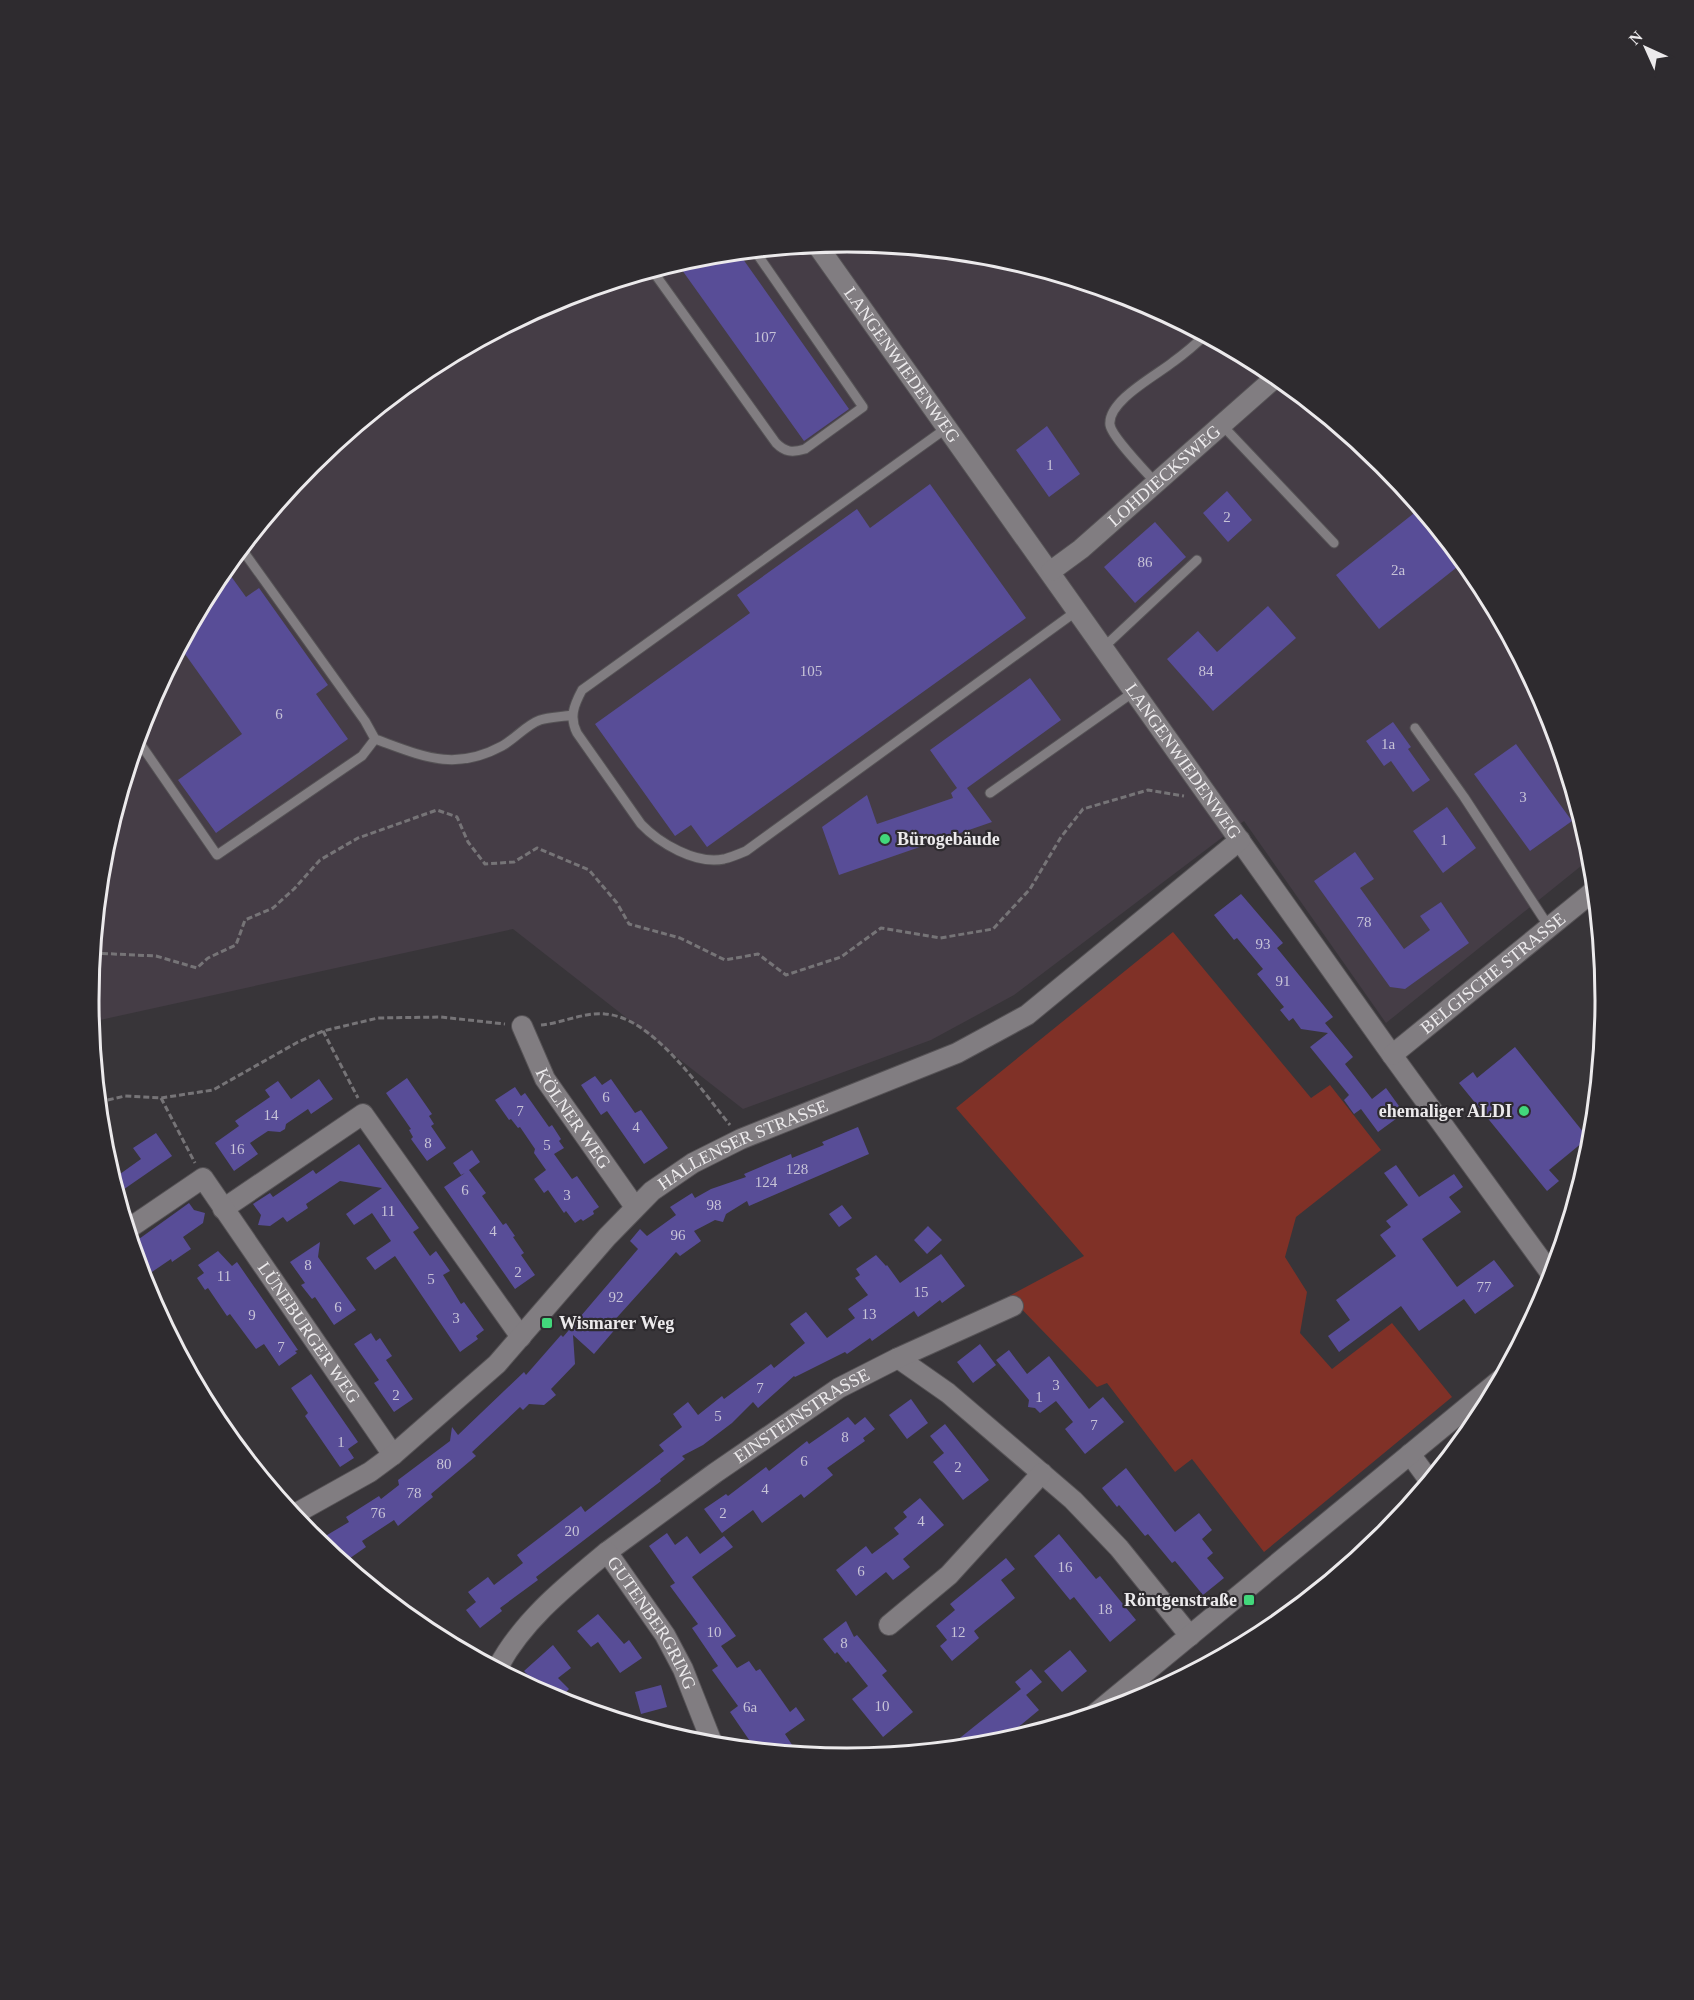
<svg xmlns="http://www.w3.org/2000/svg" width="1694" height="2000" font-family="'Times New Roman',serif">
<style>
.built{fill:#453d46}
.green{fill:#803127}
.building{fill:#584d97}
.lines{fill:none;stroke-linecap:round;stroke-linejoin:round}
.lane-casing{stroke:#555255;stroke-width:11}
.street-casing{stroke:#555255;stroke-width:22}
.path{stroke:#767477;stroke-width:3;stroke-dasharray:6 3;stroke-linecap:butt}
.lane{stroke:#817d81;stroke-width:9}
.street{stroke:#817d81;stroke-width:20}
.poi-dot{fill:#42d77b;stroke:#2e2b2f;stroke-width:2}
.labels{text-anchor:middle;stroke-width:4.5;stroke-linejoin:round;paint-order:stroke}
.number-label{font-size:15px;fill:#c7c3d7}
.street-label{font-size:18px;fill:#eceaec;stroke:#2e2b2f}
.poi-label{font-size:18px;font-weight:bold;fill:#eceaec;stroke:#2e2b2f;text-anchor:start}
.rim{fill:none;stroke:#eceaec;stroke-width:3}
</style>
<rect width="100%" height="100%" fill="#383539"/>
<path class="built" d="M847 242 995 256 1138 299 1269 370 1384 464 1478 579 1548 710 1591 858 1386 1023 1244 821 1014 995 931 1040 743 1109 513 929 91 1022 89 1000 103 852 146 709 217 578 311 463 426 369 557 299 699 256Z"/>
<path class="green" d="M1173 932 1311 1098 1330 1085 1381 1150 1296 1217 1285 1257 1307 1292 1300 1333 1332 1369 1392 1323 1452 1397 1264 1552 1192 1459 1175 1472 1107 1383 1097 1387 1009 1296 1084 1256 956 1108Z"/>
<path class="building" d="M738 252 849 409 804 441 677 263 699 256Z
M1047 426 1080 474 1049 497 1016 450Z
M930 484 1026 618 707 847 691 825 675 836 595 724 750 613 737 595 857 509 870 528Z
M1227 491 1252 520 1228 542 1203 513Z
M1418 510 1461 564 1379 629 1336 575Z
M1155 522 1186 557 1135 603 1104 567Z
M225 568 246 597 259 588 328 685 316 694 348 739 216 833 178 780 242 734 180 647 217 578Z
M1268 606 1296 638 1213 711 1167 659 1198 631 1217 652Z
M1030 678 1061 720 967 788 992 822 839 875 822 827 867 795 877 824 953 798 951 793 957 788 930 750Z
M1393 722 1411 747 1408 749 1430 780 1413 792 1391 761 1384 766 1366 741Z
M1516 744 1572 821 1530 851 1474 774Z
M1447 807 1476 848 1443 873 1413 831Z
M1355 852 1374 879 1360 888 1404 949 1430 930 1420 916 1441 902 1469 943 1405 989 1390 987 1314 881Z
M1241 894 1283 943 1277 948 1333 1017 1325 1023 1353 1057 1345 1064 1372 1099 1386 1088 1404 1113 1378 1132 1361 1109 1354 1114 1344 1100 1349 1095 1310 1047 1328 1033 1301 1029 1293 1018 1289 1021 1280 1010 1284 1007 1257 974 1263 969 1237 938 1234 940 1214 915Z
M1515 1047 1588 1138 1549 1170 1559 1181 1547 1191 1459 1083 1473 1072 1477 1078Z
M595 1076 602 1085 611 1079 635 1113 641 1110 668 1148 644 1164 607 1111 601 1115 581 1085Z
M407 1078 432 1114 429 1116 434 1124 431 1126 446 1148 427 1161 411 1139 413 1137 409 1130 411 1129 386 1093Z
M319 1079 333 1099 311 1114 308 1109 286 1124 285 1129 280 1132 268 1131 250 1143 258 1154 234 1171 215 1143 239 1126 235 1121 270 1097 265 1090 278 1081 291 1099Z
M515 1087 521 1096 525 1093 549 1127 552 1125 561 1139 559 1141 564 1148 554 1154 572 1179 577 1176 599 1207 593 1211 594 1214 583 1221 581 1219 575 1223 566 1211 564 1213 548 1190 544 1193 534 1179 546 1170 534 1153 535 1149 520 1127 518 1128 511 1119 509 1120 495 1100Z
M858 1127 869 1154 749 1206 747 1201 726 1214 723 1222 715 1220 694 1231 701 1241 680 1256 676 1252 612 1323 617 1327 594 1354 573 1335 575 1364 551 1389 556 1395 544 1405 529 1404 523 1410 520 1407 472 1452 476 1456 431 1494 433 1497 398 1526 394 1520 362 1541 366 1547 343 1563 317 1541 349 1522 346 1517 379 1496 381 1499 399 1485 398 1480 450 1441 452 1427 458 1435 524 1372 526 1375 561 1335 563 1337 638 1249 630 1241 640 1229 647 1236 676 1215 670 1207 692 1193 695 1198 711 1189 746 1177 744 1174 791 1154 792 1158 824 1145 822 1142Z
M156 1133 172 1156 117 1194 113 1179 141 1159 133 1148Z
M359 1144 419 1228 413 1232 430 1256 436 1251 450 1271 443 1275 461 1304 464 1302 484 1330 476 1336 478 1339 460 1352 395 1256 375 1270 366 1258 391 1241 372 1213 354 1225 346 1214 382 1188 340 1181 306 1204 308 1208 287 1222 283 1217 270 1226 258 1225 261 1215 253 1204 270 1193 273 1197 313 1170 316 1174Z
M472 1150 480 1162 469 1170 486 1193 482 1196 503 1225 506 1223 515 1236 513 1237 524 1253 521 1255 535 1275 515 1289 444 1187 465 1173 461 1175 453 1163Z
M1396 1165 1419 1197 1454 1174 1463 1187 1449 1197 1461 1212 1422 1239 1457 1287 1494 1260 1514 1286 1475 1314 1464 1299 1419 1331 1401 1306 1339 1352 1328 1336 1350 1320 1336 1300 1396 1256 1380 1235 1391 1227 1386 1221 1408 1205 1384 1173Z
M189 1203 194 1210 205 1213 203 1223 183 1237 191 1249 172 1262 171 1259 149 1274 136 1256 132 1244Z
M842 1205 852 1218 839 1227 829 1214Z
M928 1226 942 1240 927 1254 914 1240Z
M320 1242 318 1257 356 1310 334 1325 315 1297 312 1299 301 1285 305 1283 290 1262Z
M218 1251 232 1266 237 1262 298 1350 295 1351 297 1353 279 1366 264 1344 256 1349 230 1314 227 1316 208 1288 205 1290 197 1278 204 1273 198 1265Z
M941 1254 965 1286 942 1303 940 1300 918 1317 914 1311 872 1341 870 1338 847 1354 845 1352 795 1377 794 1376 758 1408 753 1402 732 1423 703 1445 682 1456 685 1459 660 1479 661 1481 536 1577 538 1580 500 1608 502 1611 480 1628 466 1610 476 1602 468 1592 488 1577 494 1585 523 1563 517 1555 581 1506 585 1512 664 1451 659 1445 682 1427 673 1414 688 1402 698 1415 722 1396 724 1399 771 1364 774 1368 805 1343 790 1324 806 1312 827 1338 855 1318 848 1309 868 1295 855 1278 860 1275 856 1269 876 1255 886 1266 887 1265 900 1283Z
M371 1333 376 1341 380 1338 392 1356 386 1360 413 1399 394 1412 374 1383 379 1380 354 1344Z
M980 1344 996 1365 973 1383 957 1362Z
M1009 1350 1027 1374 1049 1356 1089 1409 1103 1397 1124 1422 1085 1454 1065 1429 1073 1422 1056 1401 1040 1413 1035 1408 1028 1407 1029 1400 996 1360Z
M311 1374 358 1442 348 1449 354 1458 340 1467 305 1416 308 1413 291 1388Z
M911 1399 928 1423 907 1439 889 1415Z
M848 1417 855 1425 865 1417 875 1429 863 1438 865 1441 827 1468 833 1475 804 1498 801 1494 762 1523 753 1510 722 1533 704 1509 726 1494 728 1496 766 1467 769 1471 807 1441 809 1444Z
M945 1424 989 1480 963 1500 933 1462 944 1453 930 1436Z
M1126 1468 1175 1532 1199 1513 1212 1530 1202 1539 1213 1553 1207 1558 1224 1578 1203 1595 1175 1561 1172 1563 1148 1534 1145 1536 1119 1505 1117 1507 1102 1488Z
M920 1498 944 1525 903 1559 910 1567 893 1580 886 1572 856 1596 836 1570 866 1546 872 1554 899 1534 894 1528 907 1517 903 1512Z
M667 1533 675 1545 687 1536 700 1554 724 1536 733 1547 692 1577 736 1636 721 1646 737 1668 749 1661 756 1671 760 1669 790 1712 796 1707 805 1720 785 1734 798 1754 756 1750 730 1712 738 1706 712 1670 718 1666 692 1628 698 1624 670 1586 675 1583 649 1546Z
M1059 1534 1096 1579 1100 1576 1136 1620 1110 1642 1074 1597 1070 1600 1034 1556Z
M1006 1558 1015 1569 1001 1580 1015 1598 974 1631 979 1638 952 1661 940 1646 947 1640 936 1626 955 1610 950 1604Z
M598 1614 624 1644 629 1640 642 1658 620 1673 598 1642 591 1647 577 1631Z
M846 1621 854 1637 857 1635 887 1671 882 1675 913 1712 883 1737 852 1699 868 1686 848 1661 846 1663 837 1652 835 1654 823 1639Z
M553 1645 571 1668 558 1678 569 1689 558 1701 523 1683 530 1677 524 1671Z
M1070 1650 1087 1671 1062 1692 1044 1671Z
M1031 1669 1042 1682 1026 1695 1015 1682Z
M661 1685 667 1707 641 1714 635 1692Z
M1021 1689 1039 1710 999 1743 946 1749Z"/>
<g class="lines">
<g class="lane-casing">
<path id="lane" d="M652 270 776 443C785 452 792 453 805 449L863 407 755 251
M1222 425 1334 543
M355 427 467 347
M948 427 582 690C574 705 569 717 577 733L641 824C659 843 696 865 724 859 732 857 739 854 746 851L1078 610
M1156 483C1146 472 1112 437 1110 425 1107 401 1157 375 1173 362 1184 354 1195 345 1205 335
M1104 647 1197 560
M1415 728 1464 797 1549 927
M137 739 217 855 362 756 375 739 365 721 241 548
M375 739C422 756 454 772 502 746 515 739 526 725 540 720 550 717 562 717 572 715
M990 793 1135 691"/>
</g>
<g class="street-casing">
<g id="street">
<path id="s1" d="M817 245 1392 1055 1552 1275"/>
<path id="s2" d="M1051 571 1081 549 1277 376"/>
<path id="s3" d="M522 1026 545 1079 635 1207"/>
<path id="s4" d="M1392 1055 1595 890"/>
<path d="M223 1209 363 1114 521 1337"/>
<path id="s5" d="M128 1229 203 1178 393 1455"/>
<path d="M898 1358 948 1393 1073 1500 1119 1548 1190 1636"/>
<path d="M1410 1454 1429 1480"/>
<path id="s6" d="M293 1515 370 1472 393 1455 497 1364 607 1237 652 1191 693 1163 741 1139 957 1053 1027 1015 1240 840"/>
<path id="s7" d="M607 1552 715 1473 839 1388 898 1358 1013 1306"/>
<path d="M889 1625 949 1575 1042 1473"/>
<path id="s8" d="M497 1669C522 1621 566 1586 607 1552L665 1635 683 1669 713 1745"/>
<path d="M1096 1713 1500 1380"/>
</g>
</g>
<path class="path" d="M93 953 156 956 197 968 208 958 236 945 245 920 273 908 294 889 320 860 358 838 437 810 457 817 468 842 485 864 514 862 537 848 589 870 617 903 629 924 680 938 725 960 758 954 786 975 841 957 881 928 940 938 993 929 1030 889 1061 837 1083 809 1148 790 1184 796
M541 1025C562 1023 584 1012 605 1014 653 1017 701 1090 730 1125
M323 1031 358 1098
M161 1098 195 1163
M99 1102 125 1096 161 1098 213 1090 298 1042 323 1031 378 1018 441 1017 505 1024"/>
<use href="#lane" class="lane"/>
<use href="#street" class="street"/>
</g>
<g class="poi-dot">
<circle cx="885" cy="839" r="6"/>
<circle cx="1524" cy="1111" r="6"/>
<rect x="541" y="1317" width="12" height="12" rx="3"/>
<rect x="1243" y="1594" width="12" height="12" rx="3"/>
</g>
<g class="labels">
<g class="number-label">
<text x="765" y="342">107</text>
<text x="1050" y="470">1</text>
<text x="1227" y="522">2</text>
<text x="1145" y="567">86</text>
<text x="1398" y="575">2a</text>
<text x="811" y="676">105</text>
<text x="1206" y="676">84</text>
<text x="279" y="719">6</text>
<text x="1388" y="749">1a</text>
<text x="1523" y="802">3</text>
<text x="1444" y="845">1</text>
<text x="1364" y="927">78</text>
<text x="1263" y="949">93</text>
<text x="1283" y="986">91</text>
<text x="606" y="1102">6</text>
<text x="520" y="1116">7</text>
<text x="271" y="1120">14</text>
<text x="636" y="1132">4</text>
<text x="428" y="1148">8</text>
<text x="547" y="1150">5</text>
<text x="237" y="1154">16</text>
<text x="797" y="1174">128</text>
<text x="766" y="1187">124</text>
<text x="465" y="1195">6</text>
<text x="567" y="1200">3</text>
<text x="714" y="1210">98</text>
<text x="388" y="1216">11</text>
<text x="493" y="1236">4</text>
<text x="678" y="1240">96</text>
<text x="308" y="1270">8</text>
<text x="518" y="1277">2</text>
<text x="224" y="1281">11</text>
<text x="431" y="1284">5</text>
<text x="1484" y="1292">77</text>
<text x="921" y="1297">15</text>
<text x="616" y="1302">92</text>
<text x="338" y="1312">6</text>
<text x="869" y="1319">13</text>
<text x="252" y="1320">9</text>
<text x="456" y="1323">3</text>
<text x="281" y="1352">7</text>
<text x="1056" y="1390">3</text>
<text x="760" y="1393">7</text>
<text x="396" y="1400">2</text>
<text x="1039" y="1402">1</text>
<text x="718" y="1421">5</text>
<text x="1094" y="1430">7</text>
<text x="845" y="1442">8</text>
<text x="341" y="1447">1</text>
<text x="804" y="1466">6</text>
<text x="444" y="1469">80</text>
<text x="958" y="1472">2</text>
<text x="765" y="1494">4</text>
<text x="414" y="1498">78</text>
<text x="378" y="1518">76</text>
<text x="723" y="1518">2</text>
<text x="921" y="1526">4</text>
<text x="572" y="1536">20</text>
<text x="1065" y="1572">16</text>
<text x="861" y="1576">6</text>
<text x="1105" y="1614">18</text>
<text x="714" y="1637">10</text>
<text x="958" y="1637">12</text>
<text x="844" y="1648">8</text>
<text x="882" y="1711">10</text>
<text x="750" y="1712">6a</text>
</g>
<g class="street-label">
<text dy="6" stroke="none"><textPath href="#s1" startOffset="147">LANGENWIEDENWEG</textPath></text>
<text dy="6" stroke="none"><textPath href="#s2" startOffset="148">LOHDIECKSWEG</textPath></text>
<text dy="6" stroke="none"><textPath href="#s1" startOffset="633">LANGENWIEDENWEG</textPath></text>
<text dy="6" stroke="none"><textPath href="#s4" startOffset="130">BELGISCHE STRASSE</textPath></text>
<text dy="6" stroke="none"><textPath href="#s3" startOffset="106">KÖLNER WEG</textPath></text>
<text dy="6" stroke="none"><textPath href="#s6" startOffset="590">HALLENSER STRASSE</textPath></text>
<text dy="6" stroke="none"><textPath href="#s5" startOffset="278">LÜNEBURGER WEG</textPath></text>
<text dy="6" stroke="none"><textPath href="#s7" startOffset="238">EINSTEINSTRASSE</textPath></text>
<text dy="6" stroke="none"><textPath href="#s8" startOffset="246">GUTENBERGRING</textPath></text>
</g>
<g class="poi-label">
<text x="897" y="845">Bürogebäude</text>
<text x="1512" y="1117" text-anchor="end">ehemaliger ALDI</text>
<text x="559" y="1329">Wismarer Weg</text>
<text x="1237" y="1606" text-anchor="end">Röntgenstraße</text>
</g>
</g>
<path d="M0 0H1694V2000H0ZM99 1000a748 748 0 1 1 1496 0a748 748 0 1 1-1496 0Z" fill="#2e2b2f" fill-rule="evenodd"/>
<path class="rim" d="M99 1000a748 748 0 1 1 1496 0a748 748 0 1 1-1496 0Z"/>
<g transform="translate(1646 48) rotate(315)" stroke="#2e2b2f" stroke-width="4.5" paint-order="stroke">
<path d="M0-4.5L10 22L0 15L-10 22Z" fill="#eceaec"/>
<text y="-9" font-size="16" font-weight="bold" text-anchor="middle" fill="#eceaec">N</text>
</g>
</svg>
